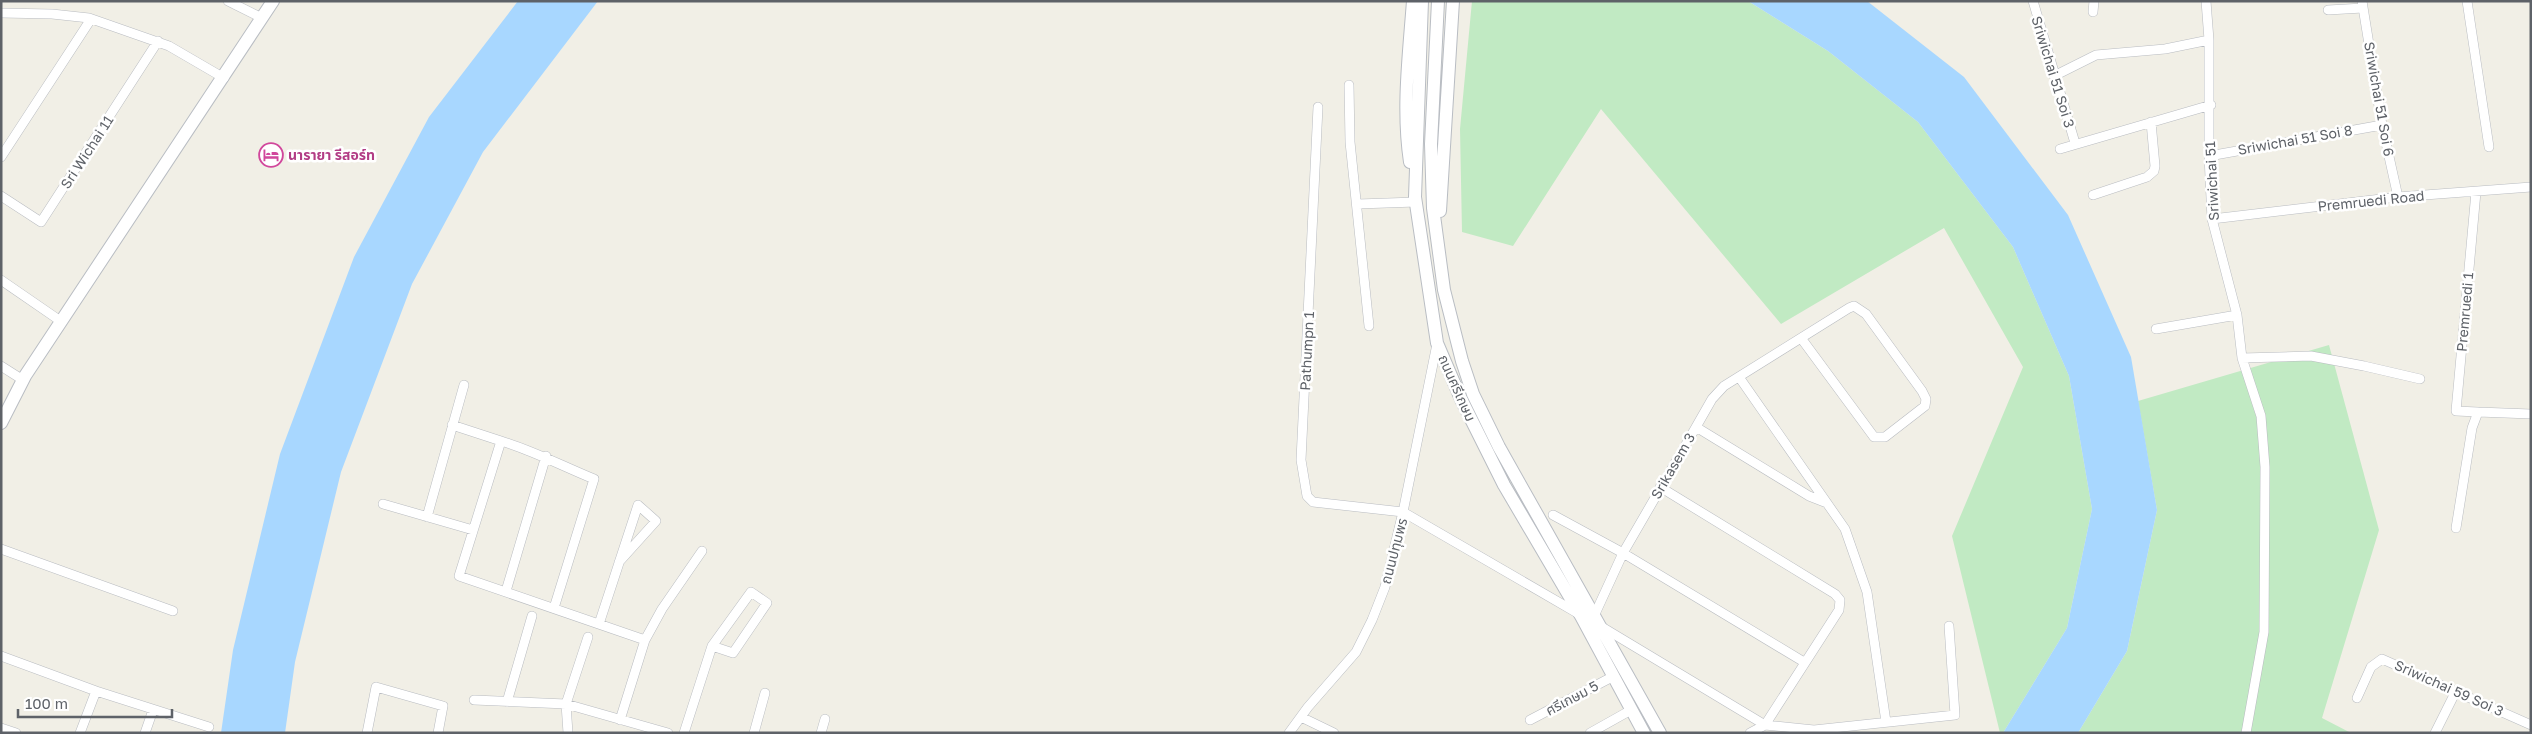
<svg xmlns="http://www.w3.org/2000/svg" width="2532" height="734" font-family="'Golos Text','Noto Sans Thai',sans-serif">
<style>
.green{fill:#c1eac3}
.water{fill:#a8d7ff}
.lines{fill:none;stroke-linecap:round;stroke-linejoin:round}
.street-casing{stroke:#b9bcc1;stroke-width:10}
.secondary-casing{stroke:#b9bdc3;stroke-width:14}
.street{stroke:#fff;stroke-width:9}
.secondary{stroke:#fff;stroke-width:12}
.labels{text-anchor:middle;stroke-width:5;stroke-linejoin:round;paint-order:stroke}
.street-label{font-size:14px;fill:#5e6268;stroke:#fff}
.hotel-label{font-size:14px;font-weight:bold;fill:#b23c85;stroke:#fff;text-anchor:start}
</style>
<rect width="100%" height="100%" fill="#f1efe6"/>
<path class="green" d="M1472 1H1748L1828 51 1918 122 2013 247 2069 376 2092 509 2067 628 2003 733H2000L1952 536 2023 367 1944 228 1781 324 1601 109 1513 246 1462 232 1460 129Z
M2329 345 2379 530 2322 718 2351 733H2078L2127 651 2157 510 2138 401Z"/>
<path class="water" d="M518 1H598L483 152 412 284 341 472 295 662 285 733H221L233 650 280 454 354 257 429 117Z
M1748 1H1867L1964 77 2068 215 2131 357 2157 510 2127 651 2078 733H2003L2067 628 2092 509 2069 376 2013 247 1918 122 1828 51Z"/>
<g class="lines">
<g class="street-casing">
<path id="street" d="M228 1 262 18
M2033 1 2075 143
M2206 1 2209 40V156L2212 219 2237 315 2242 358 2261 416 2265 467 2264 632 2246 733
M2362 1 2382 125 2398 197
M2467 1 2489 147
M2328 10 2363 8
M2093 12 2094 1
M1 13 52 14 89 18 169 46 224 78
M2054 76 2096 55 2165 49 2209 40
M1349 85 1350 142 1369 326
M1318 107 1301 460 1307 496 1313 502 1403 512 1579 614
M2060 149 2211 105
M2209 156 2382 125
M1 157 91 19
M2476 192 2456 411 2478 412
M2093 195 2147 177 2154 171 2155 166 2151 122
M1 196 41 222 158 41
M1358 204 1416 202
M2212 219 2398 197 2531 187
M1 280 62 322
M2156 329 2237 315
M2242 358 2311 356 2364 366 2420 379
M1 366 23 380
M1739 377 1845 529 1867 592 1886 722
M452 425 501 441
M1696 427 1712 399 1724 386 1849 308 1854 306 1866 314 1922 391 1926 399 1925 406 1885 437H1874L1801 338
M383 504 473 530
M1553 515 1623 553 1804 662
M427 517 464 385
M2456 528 2472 428 2478 412 2531 414
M1 549 173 611
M506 591 546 456
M554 608 594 479C562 466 534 451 501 441L459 576 645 640
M1595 614 1623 553 1696 427 1809 496 1827 503
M599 624 638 505 656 521 619 562
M1602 627 1765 725 1839 610 1840 600 1835 594 1660 487
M1 656 96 691 209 727
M2357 698 2371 667 2382 659 2531 725
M474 700 566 704 668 733
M507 702 532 616
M1301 717 1334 733
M620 720 645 640 662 609 702 551
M1530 720 1614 676
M1 728 16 733
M80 733 96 691
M145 733 153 710
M367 733 376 687 443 706 438 733
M568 733 566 704 588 637
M684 733 712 646 751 592 767 603 733 653 712 646
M754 733 765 693
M821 733 825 719
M1289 733 1308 707 1356 652 1372 620 1385 587 1403 512 1437 344
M1590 733 1631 710
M1750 733 1765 725 1814 730 1955 715 1949 626
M2435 733 2456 691"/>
</g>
<g class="secondary-casing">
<path id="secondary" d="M1422 1 1415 197 1437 343 1461 399 1504 485 1581 616 1644 733
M1438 1 1431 144 1433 208 1444 290 1462 361 1473 394 1499 447 1660 733
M1410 162C1402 109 1409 55 1413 1
M1440 211 1453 1
M1 423 25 376 273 1"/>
</g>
<use href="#street" class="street"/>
<use href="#secondary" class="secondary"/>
</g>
<defs>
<g id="hotel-ring" transform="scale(1.25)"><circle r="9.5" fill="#fff" stroke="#d1479c" stroke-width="1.5"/><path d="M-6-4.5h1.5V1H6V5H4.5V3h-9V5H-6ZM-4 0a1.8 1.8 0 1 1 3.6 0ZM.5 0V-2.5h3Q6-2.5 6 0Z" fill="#d1479c"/></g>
</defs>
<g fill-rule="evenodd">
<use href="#hotel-ring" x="271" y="155"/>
</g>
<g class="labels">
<g class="street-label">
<text transform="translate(2053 72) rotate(73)" y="5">Sriwichai 51 Soi 3</text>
<text transform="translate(2379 99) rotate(80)" y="5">Sriwichai 51 Soi 6</text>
<text transform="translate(2295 140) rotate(-10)" y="5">Sriwichai 51 Soi 8</text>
<text transform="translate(87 152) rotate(-57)" y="5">Sri Wichai 11</text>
<text transform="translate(2212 181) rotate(-93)" y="5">Sriwichai 51</text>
<text transform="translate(2371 201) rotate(-6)" y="5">Premruedi Road</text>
<text transform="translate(2465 312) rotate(-85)" y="5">Premruedi 1</text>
<text transform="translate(1307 351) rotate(-87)" y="5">Pathumpn 1</text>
<text transform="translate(1457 388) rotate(66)" y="5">ถนนศรีเกษม</text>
<text transform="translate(1673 466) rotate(-60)" y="5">Srikasem 3</text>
<text transform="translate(1394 551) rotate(-75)" y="5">ถนนปทุมพร</text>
<text transform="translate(2449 688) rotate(24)" y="5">Sriwichai 59 Soi 3</text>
<text transform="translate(1572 698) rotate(-28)" y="5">ศรีเกษม 5</text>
</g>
<g class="hotel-label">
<text x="288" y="160">นารายา รีสอร์ท</text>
</g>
</g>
<rect width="2532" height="734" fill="none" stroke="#5e6268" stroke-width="5"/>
<path d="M18 709v8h154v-8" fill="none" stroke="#5e6268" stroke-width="2.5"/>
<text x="25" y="709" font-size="15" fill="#5e6268" stroke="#ffffff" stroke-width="4" paint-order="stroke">100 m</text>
</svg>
